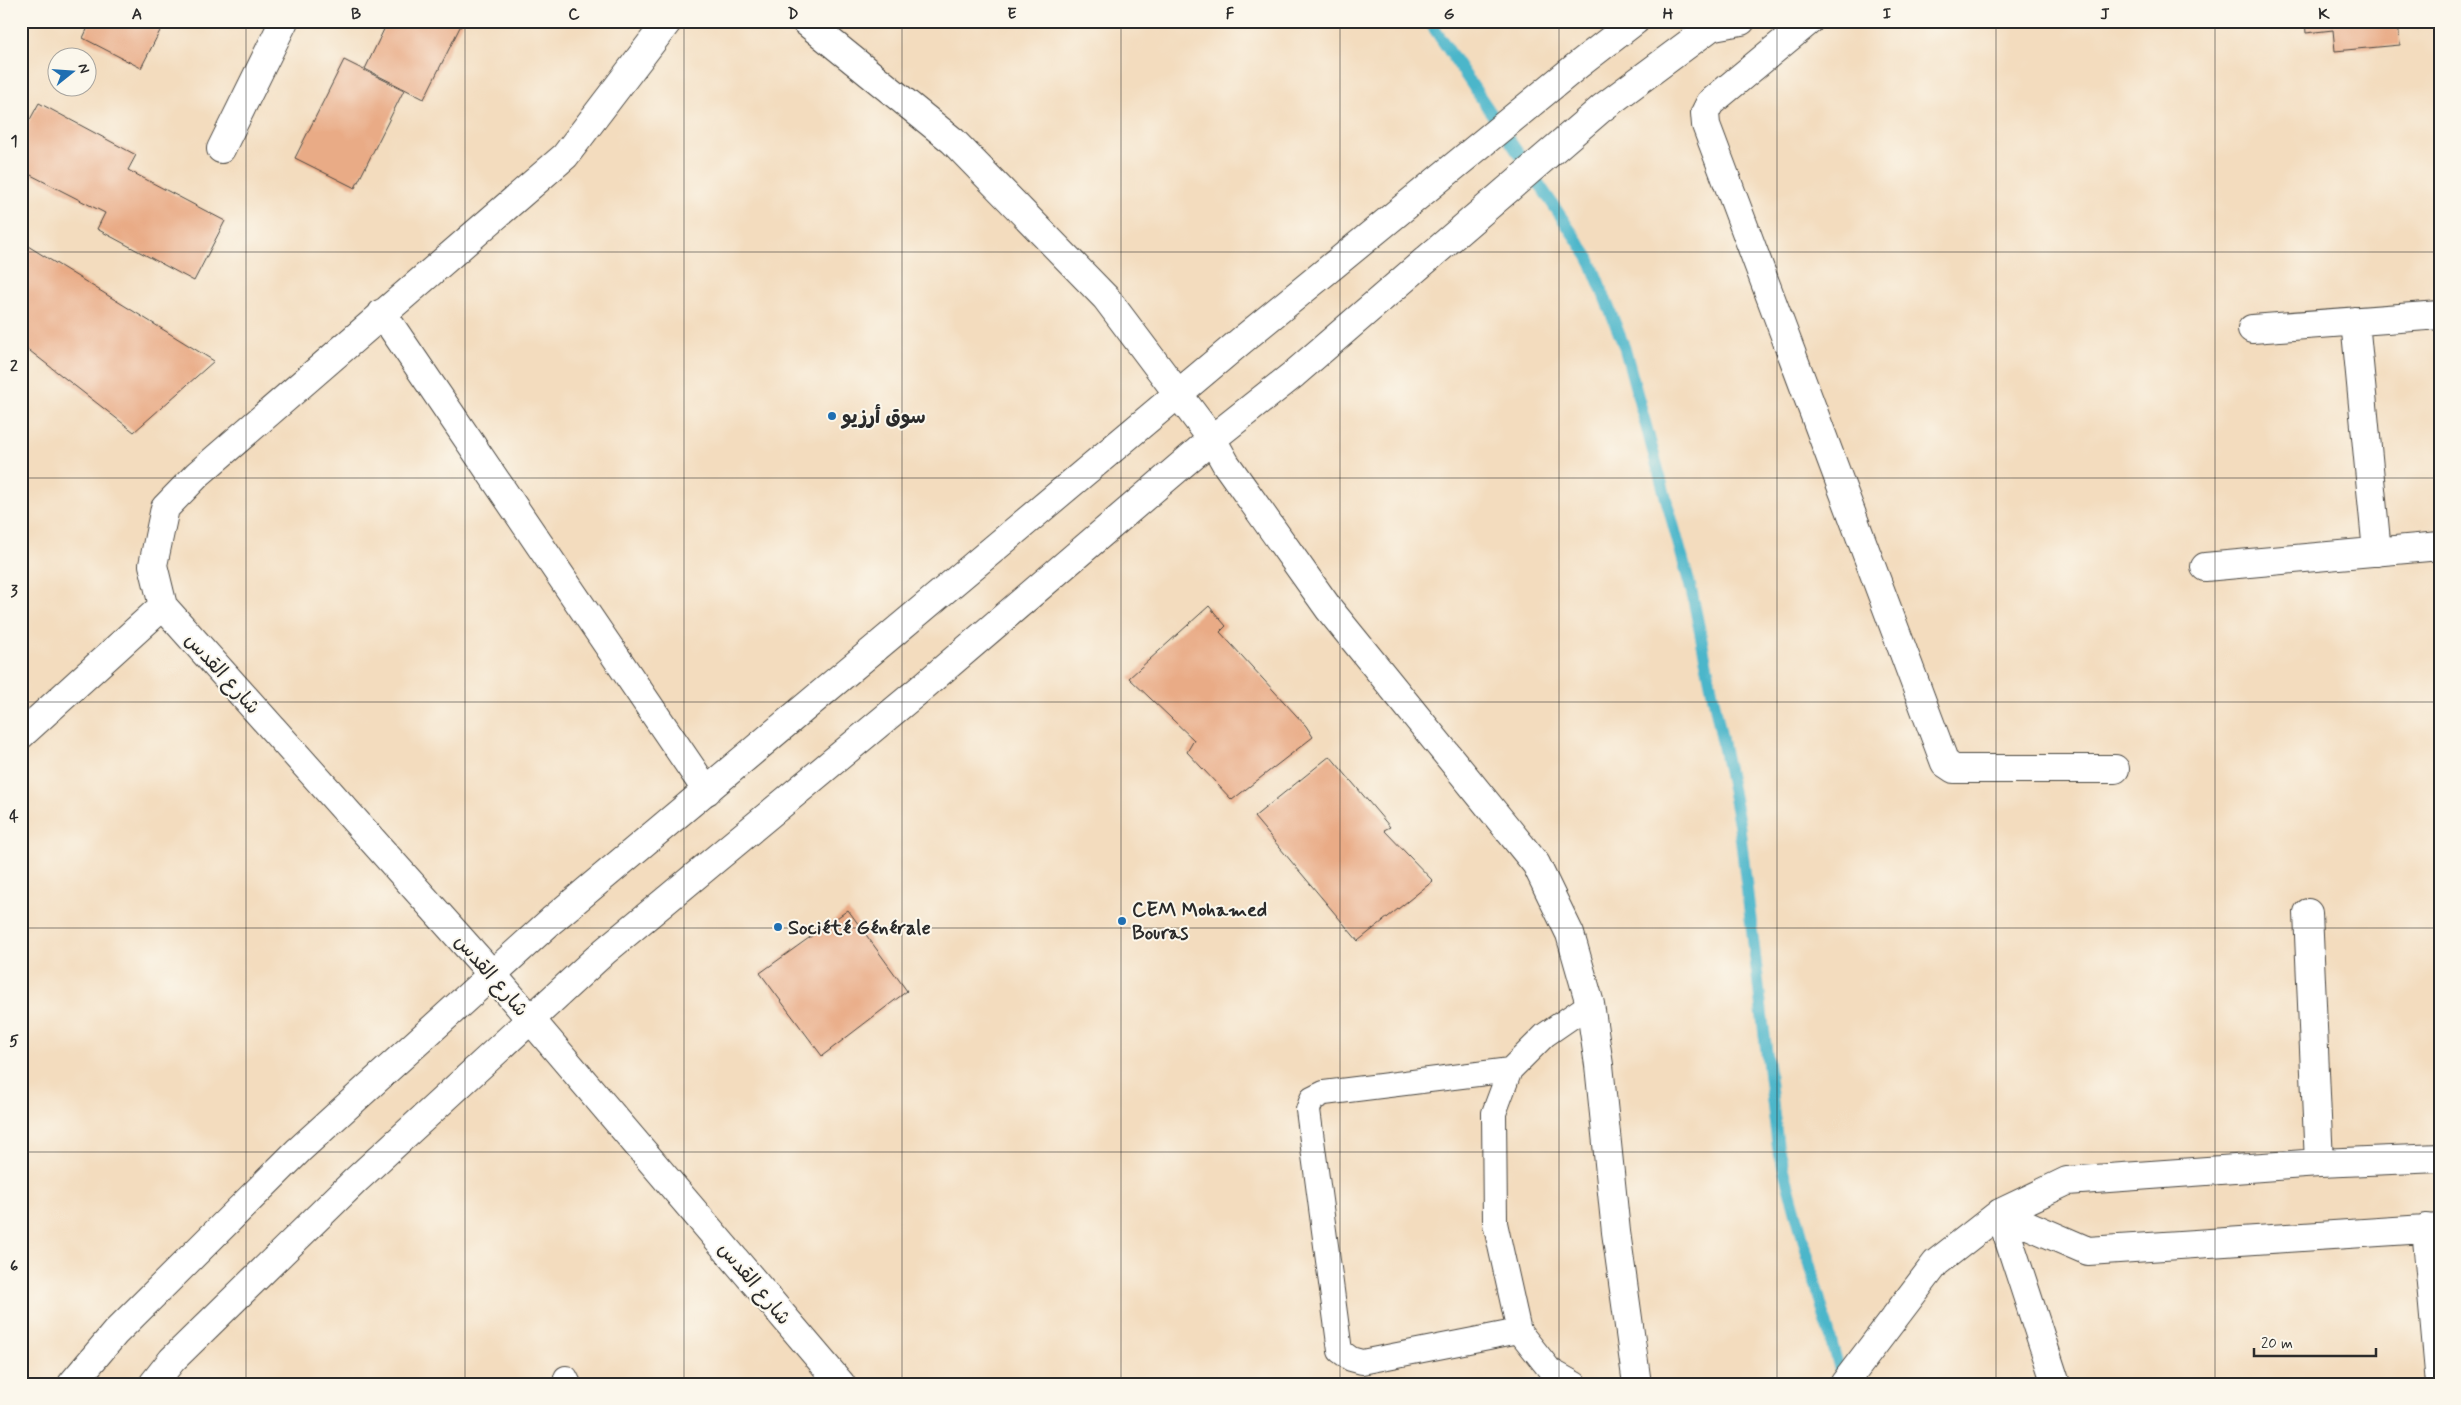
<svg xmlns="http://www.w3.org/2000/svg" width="2461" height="1405" font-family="Mynerve,'Playpen Sans Arabic',sans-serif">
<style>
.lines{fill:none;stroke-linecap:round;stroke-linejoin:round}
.stream{stroke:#4cb6ca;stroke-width:12}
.building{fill:#e9ab86}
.service-casing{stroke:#494641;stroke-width:26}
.minor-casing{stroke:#494641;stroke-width:30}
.secondary-casing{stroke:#494641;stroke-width:30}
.service{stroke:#fff;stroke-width:24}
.minor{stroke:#fff;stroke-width:28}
.secondary{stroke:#fff;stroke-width:28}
.grid{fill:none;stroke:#2b2b2b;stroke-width:1;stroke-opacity:0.55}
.poi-dot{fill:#1f6fb2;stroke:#fbf7ec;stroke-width:2}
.labels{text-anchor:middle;stroke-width:4;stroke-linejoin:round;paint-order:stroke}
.poi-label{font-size:20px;font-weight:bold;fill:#2b2b2b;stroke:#fbf7ec;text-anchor:start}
.street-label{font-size:20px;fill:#2b2b2b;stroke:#fbf7ec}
.neatline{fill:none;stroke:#2b2b2b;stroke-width:2}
.grid-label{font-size:16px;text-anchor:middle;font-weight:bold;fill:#2b2b2b}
</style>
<rect width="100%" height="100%" fill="#fbf7ec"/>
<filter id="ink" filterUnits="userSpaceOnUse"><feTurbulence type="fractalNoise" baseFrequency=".02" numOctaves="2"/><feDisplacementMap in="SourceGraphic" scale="10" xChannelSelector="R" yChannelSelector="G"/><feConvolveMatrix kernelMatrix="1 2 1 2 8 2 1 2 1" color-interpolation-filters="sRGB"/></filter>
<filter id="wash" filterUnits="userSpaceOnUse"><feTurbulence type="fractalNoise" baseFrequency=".0096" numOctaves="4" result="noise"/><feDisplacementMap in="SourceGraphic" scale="20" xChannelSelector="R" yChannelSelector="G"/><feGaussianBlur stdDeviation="1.12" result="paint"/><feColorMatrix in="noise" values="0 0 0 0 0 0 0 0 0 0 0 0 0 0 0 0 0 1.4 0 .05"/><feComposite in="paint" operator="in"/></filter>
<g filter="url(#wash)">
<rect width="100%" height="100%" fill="#f3dcbe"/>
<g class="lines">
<path class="stream" d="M1429 21 1589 258 1624 346 1692 593 1739 823 1778 1148 1843 1384"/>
</g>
<g id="blocks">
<path class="building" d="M91 21H165L141 68 83 38Z
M388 21H463L424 99 365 69Z
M2305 21H2398L2400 45 2335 51 2333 30 2306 33Z
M344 60 404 90 355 188 295 158Z
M39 103 136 155 128 170 225 221 194 281 97 229 105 213 21 170V136Z
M23 243 214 361 134 432 21 344V247Z
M1209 606 1226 626 1220 632 1306 726 1313 737 1232 800 1187 752 1194 740 1129 678Z
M1330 756 1390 827 1384 830 1433 881 1358 941 1254 817Z
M848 910 907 991 822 1056 760 973Z"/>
</g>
</g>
<g filter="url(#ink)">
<use href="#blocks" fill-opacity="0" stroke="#494641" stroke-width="1"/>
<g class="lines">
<g class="service-casing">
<path id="service" d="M1510 1070 1324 1093 1312 1099 1308 1110 1340 1351 1351 1359 1362 1362 1519 1331
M566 1378 569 1384
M1575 1384 1550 1370 1519 1331 1495 1223 1494 1113 1510 1070 1545 1035 1590 1004"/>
</g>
<g class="minor-casing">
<path id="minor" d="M668 21 565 156 198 474 165 508 153 565 163 606 492 974 841 1384
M805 21 953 141 1106 298 1212 439 1226 464 1329 609 1536 864 1570 934 1590 1004 1599 1065 1616 1232 1637 1384
M1809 21 1710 103 1705 113 1706 125 1945 763 1954 769H2115
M1714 26 1741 21
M221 149 284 21
M382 313 707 791
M2355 321 2377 552
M2252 329 2440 315
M2205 567 2440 546
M21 735 163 606
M2308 913 2319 1163
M2000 1213 2088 1251 2440 1228
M2000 1213 2056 1384
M2426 1228 2440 1384
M1844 1384 1936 1263 2000 1213 2067 1181 2319 1163 2440 1158"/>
</g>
<g class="secondary-casing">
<path id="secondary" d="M72 1384 115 1333 299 1150 552 920 1241 341 1578 65 1635 21
M153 1384 172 1360 355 1181 605 951 918 691 1212 439 1294 374 1602 108 1719 21"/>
</g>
<use href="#service" class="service"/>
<use href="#minor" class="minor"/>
<use href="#secondary" class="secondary"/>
</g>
</g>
<path class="grid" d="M246 21V1384M465 21V1384M684 21V1384M902 21V1384M1121 21V1384M1340 21V1384M1559 21V1384M1777 21V1384M1996 21V1384M2215 21V1384M21 252H2440M21 478H2440M21 702H2440M21 928H2440M21 1152H2440"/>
<g class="poi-dot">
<circle cx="832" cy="416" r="5"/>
<circle cx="1122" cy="921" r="5"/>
<circle cx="778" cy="927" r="5"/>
</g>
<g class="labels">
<g class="poi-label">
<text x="842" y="423">سوق أرزيو</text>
<text x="1132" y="916">CEM Mohamed<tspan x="1132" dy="23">Bouras</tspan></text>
<text x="788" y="934">Société Générale</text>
</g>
<g class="street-label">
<text transform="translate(223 673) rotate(48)" y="7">شارع القدس</text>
<text transform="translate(492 975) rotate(49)" y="7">شارع القدس</text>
<text transform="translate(755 1283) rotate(50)" y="7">شارع القدس</text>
</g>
</g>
<rect width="2461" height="1405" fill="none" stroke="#fbf7ec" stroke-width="55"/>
<g transform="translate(72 72) rotate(73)"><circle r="24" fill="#fbf7ec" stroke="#a8a59f"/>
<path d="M0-4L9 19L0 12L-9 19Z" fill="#1f6fb2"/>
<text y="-8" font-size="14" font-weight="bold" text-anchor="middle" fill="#2b2b2b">N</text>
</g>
<path d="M2254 1348v8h122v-8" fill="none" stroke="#2b2b2b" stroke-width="2.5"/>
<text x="2261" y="1348" font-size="15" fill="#2b2b2b" stroke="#fbf7ec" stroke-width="4" paint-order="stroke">20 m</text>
<rect x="28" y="28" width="2406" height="1350" class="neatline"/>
<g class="grid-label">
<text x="137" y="19">A</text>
<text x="356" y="19">B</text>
<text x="574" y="19">C</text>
<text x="793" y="19">D</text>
<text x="1012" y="19">E</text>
<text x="1230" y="19">F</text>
<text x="1449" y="19">G</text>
<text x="1668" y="19">H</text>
<text x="1887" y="19">I</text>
<text x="2105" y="19">J</text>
<text x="2324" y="19">K</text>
<text x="14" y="146">1</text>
<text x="14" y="371">2</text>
<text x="14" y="596">3</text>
<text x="14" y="821">4</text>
<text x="14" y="1046">5</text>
<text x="14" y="1271">6</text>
</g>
</svg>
